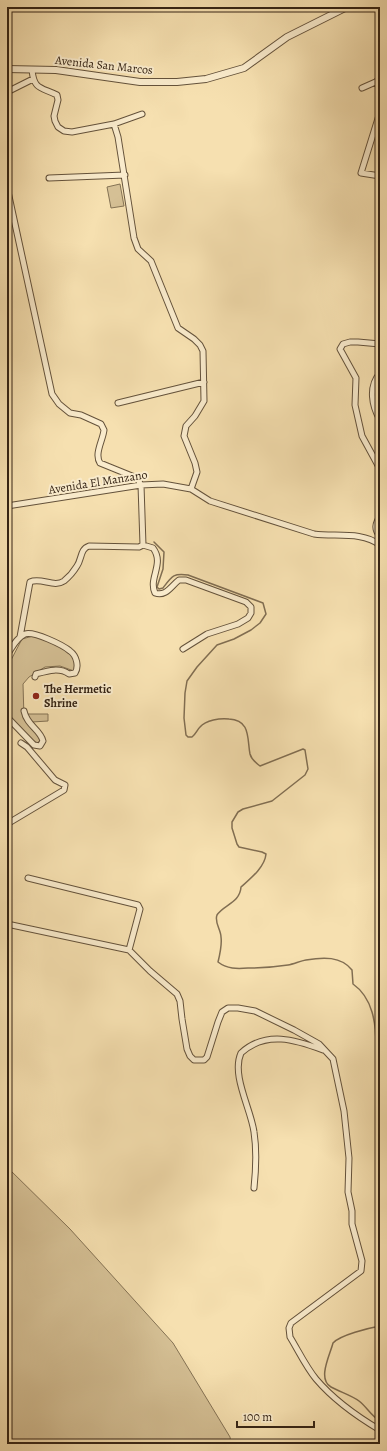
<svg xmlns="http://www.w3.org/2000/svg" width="387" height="1451" font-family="Alegreya,serif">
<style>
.green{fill:#d5c095;stroke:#847254}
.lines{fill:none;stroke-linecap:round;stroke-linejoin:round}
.stream{stroke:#816e52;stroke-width:1.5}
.minor-casing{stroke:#64523b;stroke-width:7}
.tertiary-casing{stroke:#64523b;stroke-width:8}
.minor{stroke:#f9ebcc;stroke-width:5}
.tertiary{stroke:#f9ebcc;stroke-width:6}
.poi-dot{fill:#8f2418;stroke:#f9ebcc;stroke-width:1.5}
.labels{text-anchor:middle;stroke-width:4;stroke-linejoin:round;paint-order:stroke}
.street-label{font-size:12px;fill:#342314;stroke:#f9ebcc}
.poi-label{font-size:12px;font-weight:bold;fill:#342314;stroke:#f9ebcc;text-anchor:start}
</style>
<rect width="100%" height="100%" fill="#f6e0b0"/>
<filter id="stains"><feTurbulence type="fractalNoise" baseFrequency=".005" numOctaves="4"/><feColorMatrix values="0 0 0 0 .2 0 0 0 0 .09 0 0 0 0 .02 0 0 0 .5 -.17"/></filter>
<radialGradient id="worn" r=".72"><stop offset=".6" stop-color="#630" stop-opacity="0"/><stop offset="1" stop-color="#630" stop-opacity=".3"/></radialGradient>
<path class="green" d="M120 184 124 206 111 208 107 187Z
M33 636 45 639 70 653 73 656 76 666 74 671 60 666 45 667 29 677 23 684 24 718 39 736 40 741 37 743 34 741C24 731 8 720 7 705L10 662 22 639Z
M28 714H48V721L32 722 29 718Z
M7 1167 70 1229 173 1343 230 1437 231 1444H7Z"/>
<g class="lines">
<path class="stream" d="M154 542 164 552 163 569 157 587 159 589 163 588C172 576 173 573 188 575L263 603 266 614 260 623 251 630 234 639 217 645 197 667 187 681 185 693 184 718 186 735 188 737H192C196 734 197 730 200 727 206 720 220 718 229 719 251 720 247 739 250 754 251 758 256 763 260 766L303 749 305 750 308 769 305 775 272 801 243 809 238 812 232 822V828L237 844 239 847 262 852 266 854C265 867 250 879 241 887 240 903 223 905 217 915 214 922 221 930 221 937 222 944 220 954 218 962 227 969 237 969 248 968 261 968 275 967 288 965 294 964 300 961 306 960 323 957 341 956 352 970L353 984C373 998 376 1024 376 1046L380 1049
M380 1326C369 1328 340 1335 333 1343 330 1355 317 1379 331 1387 340 1392 351 1395 359 1401 367 1407 371 1416 380 1421"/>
<g class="minor-casing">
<path id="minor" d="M32 70C34 90 41 87 57 95L58 100 54 116 55 121 58 127 64 131 72 132 114 124 142 114
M377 81 380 92
M362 88 380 80
M7 92 33 79
M380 112 361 173 380 176
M114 124 118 137 134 238 138 249 151 261 178 328 194 339 200 345 203 351 204 401 195 416 186 426 184 436 195 463 197 472 191 489
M49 178 125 175
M7 187 52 394 59 404 70 413 81 415 101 424 104 430C103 440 94 454 100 463L137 478 141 485 143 545
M380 344 358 342H350L343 344 340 349 356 378 355 405 362 436 380 469
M380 373C368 387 372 406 380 420
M118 403 204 382
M7 506 141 485 163 484 191 489 210 501 314 534C335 537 362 531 380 545
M380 517C375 523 374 530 380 536
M20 637 30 582C41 577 54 588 64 581 69 577 74 571 77 566 82 559 80 549 89 546L139 547 143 545 153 548C165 564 148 578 155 593 166 597 171 586 179 580H186L246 602 251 607V613L248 618 238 624 207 634 183 649
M7 655C12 648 16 638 25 634 34 631 63 645 70 651 77 656 79 667 75 673L69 674C59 667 47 671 36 674L35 677
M7 717 34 745 40 746 43 741C40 729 27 726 24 711
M7 824 64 790 65 785 55 780 27 747 21 743
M28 878 138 905 140 909 129 950
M7 924 129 950 150 971 177 994 180 1001 182 1019 187 1049 190 1056 194 1060H204L207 1057 218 1022 222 1012 228 1008H238L255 1011 294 1030 319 1044 333 1059 344 1111 349 1158 348 1192 352 1211V1224L362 1261 361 1271 291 1323 289 1328 290 1337C298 1350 306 1367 316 1379 333 1399 358 1417 380 1430
M254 1188C256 1169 257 1151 254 1132 251 1109 231 1075 241 1053 266 1030 296 1040 323 1050"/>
</g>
<g class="tertiary-casing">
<path id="tertiary" d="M7 69 56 70 140 82H177L206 79 244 68 287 37 347 7"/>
</g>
<use href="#minor" class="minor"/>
<use href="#tertiary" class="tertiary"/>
</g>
<circle class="poi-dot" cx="36" cy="696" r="4"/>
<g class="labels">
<g class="street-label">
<text transform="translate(104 65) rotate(6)" y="4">Avenida San Marcos</text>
<text transform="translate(98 482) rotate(-9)" y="4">Avenida El Manzano</text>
</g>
<g class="poi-label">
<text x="44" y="693">The Hermetic<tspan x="44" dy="14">Shrine</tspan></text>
</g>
</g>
<rect width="387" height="1451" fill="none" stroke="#f6e0b0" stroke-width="24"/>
<rect x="8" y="8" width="371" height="1435" fill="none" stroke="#342314" stroke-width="2"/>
<rect x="12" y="12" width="363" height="1427" fill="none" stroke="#342314"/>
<path d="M237 1421v6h77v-6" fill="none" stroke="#342314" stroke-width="2"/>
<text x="243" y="1421" font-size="12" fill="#342314" stroke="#f9ebcc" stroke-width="3" paint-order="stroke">100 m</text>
<rect width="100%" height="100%" filter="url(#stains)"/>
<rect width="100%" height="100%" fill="url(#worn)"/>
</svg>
